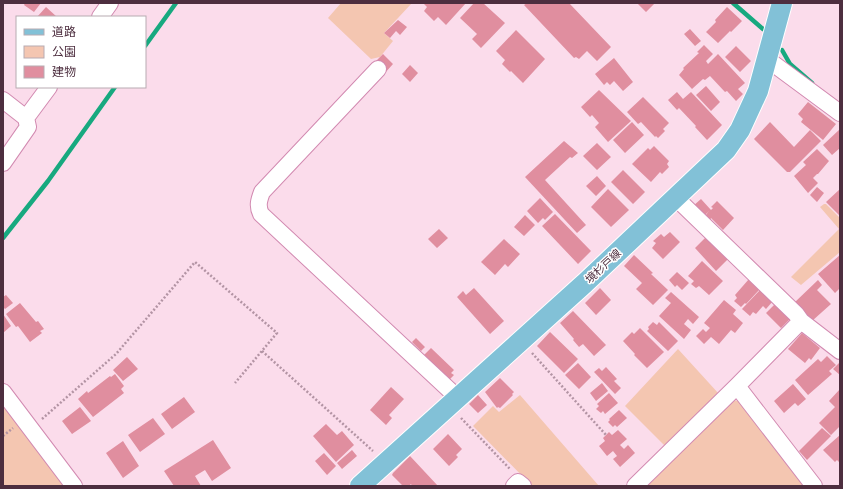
<svg xmlns="http://www.w3.org/2000/svg" width="843" height="489" font-family="'Noto Sans','Noto Sans JP',sans-serif">
<style>
.green{fill:#f4c6b1}
.lines{fill:none;stroke-linecap:round;stroke-linejoin:round}
.stream{stroke:#17a97f;stroke-width:4.5}
.building{fill:#e08e9f}
.minor-casing{stroke:#d28ab1;stroke-width:18}
.major-casing{stroke:#fff;stroke-width:22}
.path{stroke:#b394a4;stroke-width:2.5;stroke-dasharray:2 2;stroke-linecap:butt}
.minor{stroke:#fff;stroke-width:16}
.major{stroke:#82c1d7;stroke-width:20}
.labels{text-anchor:middle;stroke-width:3;stroke-linejoin:round;paint-order:stroke}
.street-label{font-size:11px;fill:#4d2e3f;stroke:#fff}
</style>
<rect width="100%" height="100%" fill="#fbdceb"/>
<path class="green" d="M341 3H412L384 33 393 41 380 57 371 59 328 18Z
M824 204H826L840 218V252L801 285 791 277 839 229 820 207Z
M678 349 719 394 666 447 625 406Z
M520 395 599 486H532L473 426 493 406 499 412Z
M732 400 738 401 804 486H643Z
M3 403 65 486H3Z"/>
<g class="lines">
<path class="stream" d="M733 3 763 29
M145 46 176 3
M782 50 790 64 812 83
M3 238 48 181 115 87"/>
</g>
<path class="building" d="M25 3H41L34 12 24 5Z
M423 3H466L446 25 438 17 434 21 424 11 427 7Z
M474 3H483L505 23 481 48 472 39 477 34 460 18Z
M527 3H569L611 47 597 61 587 51 579 59 576 57 574 58 524 5Z
M637 3H655L646 12Z
M46 7 57 17H37Z
M727 7 742 21 731 32 730 31 718 43 706 32 716 22 715 20Z
M398 20 407 27 400 35 396 31 390 38 384 33Z
M690 29 701 41 695 46 684 34Z
M516 30 545 59 523 83 511 71 510 72 502 64 505 60 496 51Z
M704 45 713 54 706 61 708 64 718 54 745 83 738 89 743 94 736 101 727 91 725 92 710 76 705 80 703 79 692 89 679 75 684 69 683 68 699 53 697 52Z
M736 46 751 61 740 72 725 57Z
M383 54 393 64 384 74 373 64Z
M614 58 633 82 623 91 614 81 610 85 607 82 604 85 595 74Z
M410 65 418 73 410 82 402 74Z
M706 86 720 102 711 111 696 95Z
M599 90 631 121 608 142 595 127 599 123 592 115 590 117 581 107Z
M677 92 683 99 691 92 722 125 707 140 695 127 696 126 679 108 677 110 668 100Z
M643 97 669 123 663 129 665 131 658 138 656 136 655 137 641 122 638 124 627 112Z
M808 102 836 124 823 140 801 122 803 119 798 114Z
M632 122 644 135 625 153 613 140Z
M770 122 794 147 810 130 821 141 790 172H787L754 139Z
M840 129V148L832 155 823 145Z
M564 141 578 153 572 158 570 157 545 180 586 225 577 233 525 177Z
M597 143 611 157 597 170 583 156Z
M654 146 669 161 667 164 669 167 662 174 660 172 651 182 632 164 648 148 650 150Z
M817 149 829 161 818 174H817L813 178 818 183 808 193 794 176 806 165 803 162Z
M623 170 645 192 633 204 611 182Z
M597 176 606 186 596 196 586 186Z
M817 187 824 193 817 202 810 195Z
M608 189 629 210 611 227 591 207Z
M840 189V216L826 202Z
M540 198 553 212 545 220 543 218 538 223 527 211Z
M701 199 711 210 713 208 711 207 717 201 734 218 723 230 711 218 710 220 705 216 709 211 703 217 693 206Z
M555 214 591 251 578 264 542 226Z
M525 215 535 225 524 236 514 227Z
M439 229 448 238 437 248 428 239Z
M670 232 680 242 663 259 652 248 656 243 653 241 661 234 664 237Z
M707 236 729 258 716 271 695 248Z
M504 239 520 254 508 267 505 264 495 275 481 262Z
M634 255 653 273 651 274 668 290 653 305 636 289 642 283 624 266Z
M840 255V288L835 293 818 274Z
M702 261 723 281 709 295 699 286 696 288 691 284 694 281 688 276Z
M677 272 689 283 682 290 677 285 675 287 669 280Z
M749 279 760 289 746 304 745 303 741 307 734 301 737 298 735 295Z
M818 280 822 285 817 290 831 304 812 321 794 303Z
M474 288 504 321 490 334 457 297 463 291 466 295Z
M600 288 611 300 596 315 585 303Z
M760 290 773 301 766 309 763 306 756 314 753 312 750 316 742 309Z
M671 292 699 317 693 324 688 319 684 324 691 330 684 339 659 316 671 303 665 298Z
M6 295 13 303 5 309 3 307V297Z
M724 300 736 310 733 314 743 323 735 333 731 330 719 344 711 337 704 344 696 336 703 329 706 332 710 328 704 323Z
M777 302 792 317 781 328 766 313Z
M20 303 36 322 38 321 44 329 40 331 42 333 30 342 18 326 16 327 6 314Z
M573 311 606 345 594 356 583 344 579 347 573 340 574 339 560 323Z
M3 314 11 326 3 333Z
M653 322 657 325 659 322 678 341 668 351 647 331 649 329 648 327Z
M640 328 664 352 647 368 634 355 635 354 623 341 632 332 634 334Z
M550 332 578 359 564 373 537 346Z
M802 333 820 348 811 360 809 358 805 363 788 349Z
M416 338 425 347 421 351 412 342Z
M431 348 454 370 451 373 454 375 449 380 422 357Z
M827 356 836 365 829 371 832 374 808 395 795 380 818 359 821 362Z
M127 357 138 369 123 381 113 370Z
M840 362V375L833 369Z
M578 363 591 377 579 389 565 375Z
M606 367 617 379 614 381 621 388 615 394 594 372 599 368 602 371Z
M115 374 124 386 121 389 124 393 93 417 78 399 87 391 88 393 110 376 111 377Z
M500 378 514 392 512 394 513 395 500 408 498 407 497 408 485 392Z
M602 383 608 391 596 401 590 393Z
M793 384 806 399 798 406 795 403 784 413 774 401Z
M391 387 404 399 389 415 392 418 386 425 370 410Z
M840 389V426L831 435 819 423 835 407 829 401Z
M609 393 618 403 605 414 603 411 601 413 596 409 599 406 597 404Z
M478 395 487 405 478 413 469 404Z
M184 397 195 412 172 429 161 414Z
M80 407 91 421 72 434 62 421Z
M619 410 627 418 617 427 615 425 613 427 608 422 610 420 609 419Z
M153 418 165 434 140 452 128 435Z
M326 424 337 435 342 431 354 445 336 462 313 436Z
M822 428 831 436 807 460 799 451Z
M618 430 627 439 620 445 624 449 628 445 635 453 620 467 613 459 617 456 613 451 607 456 599 446 605 441 603 438 609 432 612 435Z
M448 434 462 449 456 455 458 457 449 466 433 449Z
M840 435V461L839 462 837 460 835 462 823 450Z
M213 440 231 468 212 481 205 470 195 476 201 486H174L164 471Z
M123 441 139 466 123 478 106 453Z
M352 450 357 456 342 469 337 463Z
M324 453 336 466 327 475 315 461Z
M410 456 438 486H412L411 484 409 486H403L392 475 393 473Z"/>
<g class="lines">
<g class="minor-casing">
<path id="minor" d="M100 17 110 3
M767 59 840 113
M378 69 262 192C259 200 257 206 261 214L458 398
M3 100 26 118 28 127 3 163
M26 118 49 87
M676 198 796 314 801 321 840 351
M737 386 814 486
M3 392 74 486
M514 486 518 482 523 486
M635 486 737 386 801 321"/>
</g>
<g class="major-casing">
<path id="major" d="M360 486 585 283 726 150 740 130 758 91 782 3"/>
</g>
<path class="path" d="M262 351 373 451
M532 353 606 435
M461 418 510 469
M42 419 116 354 195 262 277 333 235 383
M3 436 13 428"/>
<use href="#minor" class="minor"/>
<use href="#major" class="major"/>
</g>
<g class="labels">
<g class="street-label">
<text transform="translate(603 266) rotate(-43)" y="4">境杉戸線</text>
</g>
</g>
<rect width="843" height="489" fill="none" stroke="#4d2e3f" stroke-width="8"/>
<rect x="16" y="16" width="130" height="72" fill="#ffffff" stroke="#b8abb2"/>
<rect x="24" y="29" width="20" height="6" fill="#82c1d7" stroke="#b8abb2"/>
<text x="52" y="36" font-size="12" fill="#4d2e3f">道路</text>
<rect x="24" y="46" width="20" height="12" fill="#f4c6b1" stroke="#b8abb2"/>
<text x="52" y="56" font-size="12" fill="#4d2e3f">公園</text>
<rect x="24" y="66" width="20" height="12" fill="#e08e9f" stroke="#b8abb2"/>
<text x="52" y="76" font-size="12" fill="#4d2e3f">建物</text>
</svg>
